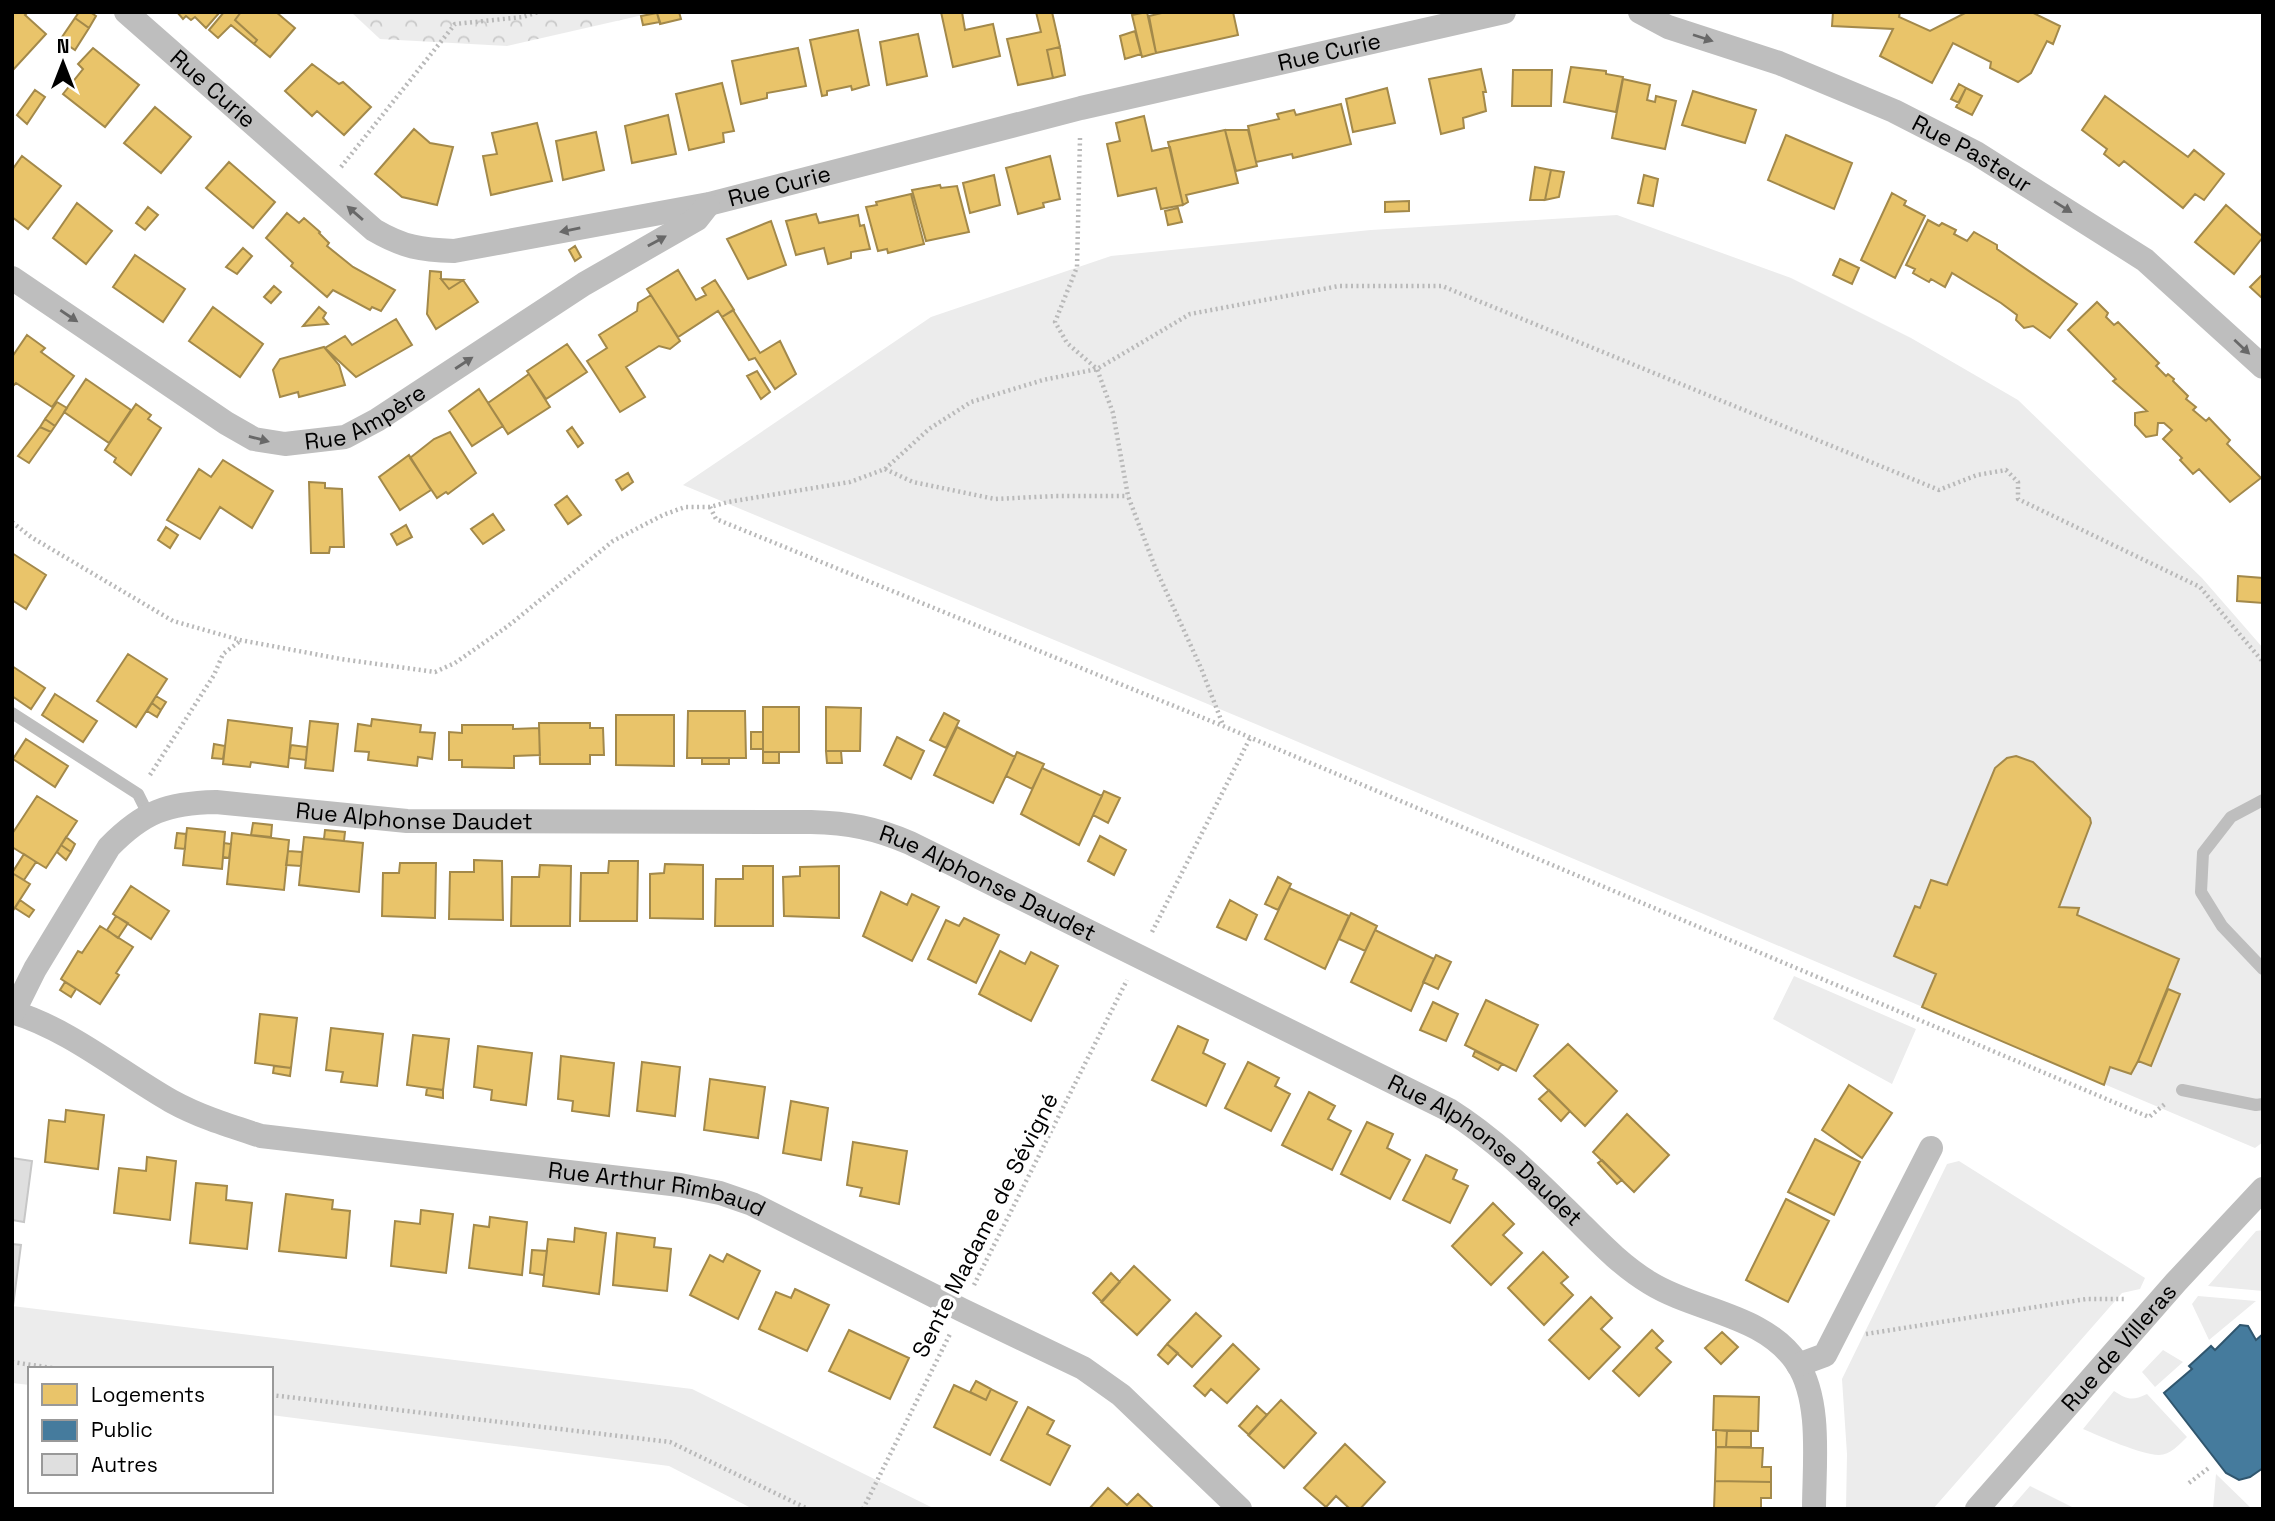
<svg xmlns="http://www.w3.org/2000/svg" width="2275" height="1521" font-family="'Space Grotesk',sans-serif">
<style>
.green{fill:#ececec}
.forest{fill:url(#forest-crowns)}
.homes{fill:#e9c46a;stroke:#a3894a;stroke-width:2}
.public{fill:#457b9d;stroke:#30566e;stroke-width:2}
.building{fill:#dfdfdf;stroke:#c7c7c7;stroke-width:2}
.lines{fill:none;stroke-linecap:round;stroke-linejoin:round}
.path{stroke:#b9b9b9;stroke-width:4.5;stroke-dasharray:2 3.5;stroke-linecap:butt}
.service{stroke:#bebebe;stroke-width:12}
.minor{stroke:#bebebe;stroke-width:24}
.oneway{fill:#686868}
.labels{text-anchor:middle;stroke-width:7;stroke-linejoin:round;paint-order:stroke}
.street-label{font-size:23px;fill:#000;stroke:#fff}
</style>
<defs>
<pattern id="forest-crowns" width="20" height="18" patternUnits="userSpaceOnUse" patternTransform="scale(1.75)"><rect width="20" height="18" fill="#ececec"/><path d="M2 6a3 3 0 1 1 6 0M12 15a3 3 0 1 1 6 0" fill="none" stroke="#c9c9c9"/></pattern>
</defs>
<rect width="100%" height="100%" fill="#fff"/>
<path class="green" d="M1617 215 1791 278 1911 338 2018 400 2202 578 2263 648V1142L2255 1148 1258 725 683 485 931 317 1111 256 1371 230Z
M1794 976 1916 1029 1892 1084 1773 1019Z
M1959 1161 2145 1278 2140 1289 2122 1293 1933 1509H1846L1847 1454 1842 1379 1947 1164Z
M2263 1230V1291L2208 1286 2256 1231Z
M2198 1296 2256 1301 2209 1340 2192 1304Z
M12 1306 692 1389 935 1509H753L669 1466 271 1415V1369H30V1385L12 1383Z
M2163 1350 2183 1362 2155 1387 2142 1372Z
M2114 1391C2128 1400 2132 1401 2147 1394L2187 1437C2180 1444 2170 1455 2159 1455 2140 1454 2101 1437 2083 1429Z
M2216 1474 2252 1509H2213Z
M2030 1486 2076 1509H2010Z"/>
<path class="forest" d="M351 12H656L507 46 380 39Z"/>
<path class="homes" d="M12 12H28L25 15 46 34 13 70Z
M79 12H90L96 16 89 28 75 18Z
M177 12H220L206 28 195 17 191 20 186 16 183 19Z
M224 12H241L235 20 257 40 254 44 231 25 218 38 209 30Z
M241 12H276L295 28 270 57 254 44 257 40 235 20Z
M679 12 681 19 660 24 657 13Z
M941 12H962L965 30 993 24 1000 56 953 67Z
M1036 12H1052L1060 47 1047 50 1053 78 1018 85 1007 39 1041 32Z
M1147 12 1156 53 1142 57 1132 15Z
M1166 12H1233L1238 35 1156 53 1149 16Z
M1833 12H1900L1899 17 1930 31 1967 12H2031L2060 26 2053 44 2047 41 2031 73 2018 82 1990 68 1991 62 1953 43 1932 83 1880 56 1893 29 1832 26Z
M657 13 660 22 643 25 641 16Z
M75 18 89 28 75 50 60 40Z
M858 30 869 85 852 90 851 86 827 91V95L822 96 810 40Z
M1135 31 1141 54 1125 59 1120 36Z
M918 34 927 76 887 85 880 42Z
M1060 47 1065 75 1053 78 1047 50Z
M93 48 139 85 105 127 63 94 83 69 78 64Z
M798 48 806 86 767 93V98L741 104 732 61Z
M312 64 339 84 343 82 371 107 344 135 317 111 312 116 285 91Z
M1571 67 1606 71V74L1623 77 1616 112 1564 102Z
M1481 69 1486 92H1483L1486 111 1463 118 1464 128 1441 134 1429 79Z
M1513 70H1552L1551 106H1512Z
M1623 79 1650 85 1647 100 1655 102 1656 96 1676 101 1665 149 1612 138Z
M722 83 734 131 723 133 724 142 689 150 676 94Z
M1959 84 1966 88 1959 103 1951 99Z
M1387 88 1395 123 1353 132 1346 99Z
M1966 88 1982 96 1972 115 1956 107Z
M35 90 45 97 27 124 17 115Z
M1693 91 1756 110 1745 143 1682 125Z
M2105 96 2188 157 2194 150 2224 174 2204 200 2195 194 2183 208 2124 161 2119 166 2104 154 2107 149 2082 130Z
M1341 104 1351 144 1293 158 1292 154 1256 162 1248 126 1279 119 1277 114 1294 110 1296 115Z
M155 107 191 137 161 173 124 143Z
M668 115 676 154 632 163 625 126Z
M1144 116 1152 151 1170 147 1183 205 1161 209 1156 188 1118 196 1107 144 1120 141 1116 123Z
M537 123 552 181 491 195 483 156 497 154 492 133Z
M414 129 430 143 453 147 437 205 402 197 375 174Z
M1225 130H1248L1257 166 1236 171Z
M1225 130 1238 183 1186 195 1188 202 1183 205 1168 142Z
M596 132 604 170 563 180 556 141Z
M1786 135 1852 163 1834 209 1768 180Z
M22 156 61 186 28 229 12 217V170Z
M1050 156 1060 199 1043 203 1044 207 1018 214 1006 168Z
M229 162 275 202 253 228 206 188Z
M1535 167 1551 170 1545 200H1530Z
M1551 170 1564 172 1559 197 1545 200Z
M994 175 1000 205 970 213 963 183Z
M1644 175 1658 179 1653 206 1638 203Z
M940 185 941 188 957 186 969 232 926 241 912 190Z
M1892 193 1906 201 1904 205 1925 216 1895 278 1861 260Z
M911 194 924 244 888 253 887 249 878 251 866 207 877 205 876 202Z
M1409 201V211L1385 212V202Z
M77 203 112 231 86 264 53 238Z
M2226 205 2263 237 2234 274 2195 242Z
M148 207 158 215 145 230 136 223Z
M1178 208 1182 222 1168 225 1165 211Z
M287 213 299 223 304 218 320 232 319 233 329 243 327 246 353 267 395 290 381 311 372 307 370 310 333 290 327 297 291 266 293 263 266 238Z
M816 214 819 223 858 215 860 226 864 225 870 249 851 252V258L828 264 824 248 796 255 786 221Z
M1928 220 1939 226 1942 223 1956 230 1954 234 1967 241 1974 232 1997 245V249L2077 304 2050 338 2033 326 2024 328 2016 320 2017 315 2001 303 1952 273 1945 287 1931 279 1929 282 1913 273 1915 269 1906 265Z
M771 221 786 265 748 279 727 239Z
M575 246 581 257 575 261 569 250Z
M243 248 252 256 237 274 226 267Z
M135 255 185 289 163 322 113 287Z
M1840 259 1859 268 1852 284 1833 275Z
M678 270 696 300 706 295 702 288 715 280 734 310 722 317 718 311 678 337 647 289Z
M430 271 441 272V279L449 289 463 280 478 302 436 329 427 314Z
M2263 274V299L2250 287Z
M441 279 463 280 449 289Z
M274 286 281 292 271 303 264 297Z
M651 295 680 341 670 349 659 346 626 367 645 397 620 412 587 361 607 348 599 335 637 311 638 303Z
M2097 302 2108 313 2106 317 2114 325 2118 322 2159 363 2156 366 2166 376 2168 374 2174 379 2173 381 2188 396 2186 399 2196 407 2193 410 2206 421 2209 418 2230 440 2227 444 2261 478 2230 502 2199 469 2193 474 2180 460 2182 458 2163 439 2172 430 2164 423H2158L2157 435 2146 437 2135 425V413L2147 411 2113 381 2116 379 2068 330Z
M213 307 263 344 240 377 189 341Z
M319 307 326 313 323 318 328 324 303 326Z
M733 310 760 353 780 341 796 374 775 389 755 358 749 360 722 317Z
M396 319 412 345 356 377 325 348 345 336 352 345Z
M27 335 45 348 41 352 74 376 52 407 16 383 12 387V357Z
M567 344 587 372 546 399 527 371Z
M324 347 339 365 345 385 299 397 298 392 280 397 273 370 280 359Z
M757 371 770 392 761 399 747 376Z
M529 374 550 407 508 434 488 403Z
M86 379 131 410 109 443 64 412Z
M479 389 503 426 472 446 449 411Z
M57 402 67 408 55 426 45 419Z
M136 404 151 415 148 419 161 428 131 475 114 462 116 458 105 450Z
M45 419 55 426 51 432 40 427Z
M40 427 51 432 29 463 18 456Z
M572 427 583 443 578 447 567 431Z
M450 432 476 473 448 494 446 492 437 498 410 458 434 439Z
M409 455 431 490 400 510 379 477Z
M223 460 273 491 252 528 220 507 200 539 167 520 199 469 211 477Z
M628 473 633 482 622 490 616 480Z
M309 482 325 483V488L342 489 344 547H330L329 553H311Z
M567 496 581 515 568 524 555 505Z
M493 514 504 530 483 544 471 529Z
M406 525 412 537 397 545 391 534Z
M166 527 178 535 170 548 158 540Z
M12 553 46 575 26 609 12 600Z
M2238 576 2263 578V603L2237 601Z
M128 654 167 679 136 727 97 701Z
M12 666 45 688 31 709 12 696Z
M55 694 97 721 83 742 42 715Z
M156 696 166 702 161 710 152 703Z
M152 703 161 710 157 717 147 711Z
M763 707H799V752H763Z
M826 707 861 708 860 751H826Z
M688 711H745L746 758H687Z
M944 713 959 721 946 748 930 740Z
M616 715H674V766L616 765Z
M372 719 421 725 420 732 435 733 432 759 418 757 417 766 368 760 369 752 355 751 358 724 371 726Z
M228 720 292 728 288 767 251 762 250 767 223 764Z
M310 721 338 724 333 771 305 768Z
M539 723H590V728H603L604 755H590V764H540Z
M462 725H513V729L539 728 540 755 514 756V768L462 767V760H449V732L462 733Z
M957 727 1015 757 993 803 934 775Z
M751 732H763V749H751Z
M897 737 924 751 911 779 884 765Z
M26 739 68 766 55 787 13 759Z
M214 744 225 746 223 759 212 758Z
M291 745 307 747 306 760 289 758Z
M826 751H841L842 763H827Z
M763 752H779V763H763Z
M1017 752 1044 764 1032 789 1006 776Z
M2016 756 2033 762 2090 818 2091 823 2059 907 2079 908 2077 915 2179 959 2138 1061 2131 1074 2110 1067 2104 1085 1922 1007 1936 974 1894 956 1915 906 1920 908 1931 880 1947 885 1995 768 2007 758Z
M702 758H729V764H702Z
M1042 768 1102 796 1079 845 1021 814Z
M1104 791 1120 798 1108 823 1093 815Z
M37 796 77 821 46 868 12 847V834Z
M253 823 272 825 271 837 251 835Z
M187 828 225 832 222 869 183 865Z
M325 830 345 832 344 841 324 839Z
M177 833 186 834 185 849 175 848Z
M232 833 289 840 284 890 227 884Z
M1100 836 1126 850 1114 875 1088 861Z
M66 837 75 844 71 852 61 845Z
M304 837 363 843 359 892 299 885Z
M224 843 231 844 229 858 223 857Z
M61 845 71 852 66 860 57 852Z
M288 851 302 852 301 866 286 865Z
M24 854 36 862 24 880 12 873Z
M474 860 502 861 503 920 449 919 450 872H474Z
M609 861H638L637 921H580L581 873H608Z
M400 863H436L435 918 382 916 383 873H399Z
M665 864 703 865V919L650 918V874L664 873Z
M540 865 571 866 570 926H511L512 877H539Z
M743 866H773V926H715L716 879H743Z
M839 866V918L784 916 783 877 800 876V867Z
M12 873 30 884 12 912Z
M1278 877 1291 884 1278 910 1265 904Z
M131 886 169 911 151 939 113 914Z
M1289 888 1349 916 1325 969 1265 939Z
M881 892 907 905 912 894 939 907 912 961 863 936Z
M20 900 34 910 29 917 15 908Z
M1230 900 1257 915 1246 940 1217 927Z
M1351 913 1377 926 1365 951 1339 939Z
M116 916 128 923 118 938 107 930Z
M964 918 999 935 976 983 928 959 946 920 959 926Z
M100 926 133 947 116 973 119 975 100 1004 61 979 78 951 82 953Z
M1375 930 1434 959 1411 1011 1351 982Z
M1000 951 1025 964 1031 952 1058 966 1031 1021 979 994Z
M1436 955 1451 962 1438 989 1423 982Z
M65 982 76 989 71 997 60 990Z
M2168 989 2180 994 2151 1066 2138 1061Z
M1486 1000 1538 1025 1516 1071 1465 1045Z
M1433 1002 1458 1014 1446 1041 1420 1030Z
M260 1014 297 1018 291 1068 255 1063Z
M1178 1026 1208 1040 1203 1053 1225 1064 1206 1106 1152 1080Z
M331 1028 383 1034 377 1086 341 1082 343 1072 326 1070Z
M413 1035 449 1039 443 1090 407 1085Z
M1568 1044 1617 1091 1585 1126 1534 1076Z
M478 1046 532 1053 526 1105 491 1100 492 1090 474 1087Z
M1475 1051 1502 1064 1498 1070 1473 1056Z
M561 1056 614 1063 609 1116 572 1111 573 1101 558 1099Z
M642 1062 680 1067 675 1116 637 1111Z
M1248 1062 1279 1078 1275 1086 1290 1094 1271 1131 1225 1108Z
M274 1066 291 1068 290 1076 273 1073Z
M710 1079 765 1087 758 1138 704 1130Z
M1849 1085 1892 1113 1862 1158 1822 1130Z
M427 1088 443 1090V1098L426 1095Z
M1549 1090 1570 1111 1561 1121 1539 1099Z
M1309 1092 1335 1106 1328 1119 1351 1131 1332 1170 1282 1145Z
M791 1101 828 1108 821 1160 783 1153Z
M66 1110 104 1115 98 1169 45 1162 49 1120 65 1122Z
M1627 1114 1669 1155 1634 1192 1593 1152Z
M1367 1122 1393 1134 1387 1148 1410 1160 1390 1199 1341 1174Z
M1815 1139 1860 1162 1834 1215 1788 1192Z
M853 1142 907 1151 899 1204 860 1196 862 1188 847 1185Z
M1426 1155 1457 1170 1453 1179 1468 1186 1450 1223 1403 1200Z
M147 1157 176 1161 170 1220 114 1213 119 1168 146 1171Z
M1602 1160 1622 1180 1617 1184 1598 1163Z
M196 1183 227 1186 226 1200 252 1203 247 1249 190 1243Z
M286 1194 333 1200 332 1209 350 1211 346 1258 279 1251Z
M1786 1199 1829 1221 1788 1302 1746 1280Z
M1493 1203 1514 1224 1503 1235 1522 1253 1491 1285 1452 1246Z
M421 1210 453 1214 446 1273 391 1266 395 1221 420 1224Z
M490 1217 527 1222 522 1275 469 1268 474 1225 489 1227Z
M575 1228 606 1233 599 1294 543 1286 548 1239 574 1242Z
M617 1233 655 1238 654 1247 671 1249 667 1291 613 1285Z
M532 1250 547 1251 544 1275 530 1273Z
M1543 1252 1568 1277 1561 1283 1573 1295 1544 1325 1508 1288Z
M727 1254 760 1271 738 1319 690 1295 710 1255 723 1262Z
M1134 1266 1170 1300 1137 1335 1101 1302Z
M1111 1273 1120 1282 1102 1302 1093 1293Z
M795 1289 829 1305 807 1351 759 1329 776 1292 791 1298Z
M1591 1297 1612 1318 1601 1329 1620 1347 1589 1379 1549 1340Z
M1196 1313 1221 1336 1192 1367 1167 1344Z
M849 1330 909 1358 890 1399 829 1371Z
M1652 1330 1663 1341 1656 1348 1671 1362 1639 1396 1613 1371Z
M1722 1332 1738 1347 1721 1364 1705 1348Z
M1167 1344 1178 1353 1168 1364 1158 1355Z
M1233 1344 1259 1369 1227 1403 1211 1389 1205 1396 1194 1386Z
M976 1381 991 1389 986 1400 970 1392Z
M954 1385 986 1400 991 1389 1017 1402 990 1455 934 1427Z
M1714 1396 1759 1397 1758 1431 1713 1430Z
M1281 1400 1316 1433 1284 1468 1248 1435Z
M1257 1406 1267 1415 1249 1435 1239 1426Z
M1028 1407 1054 1421 1047 1434 1070 1446 1050 1485 1001 1460Z
M1716 1430 1727 1431 1726 1447H1716Z
M1727 1431H1751V1447H1726Z
M1345 1444 1385 1482 1360 1509H1350L1336 1496 1326 1507 1304 1488Z
M1716 1447 1763 1448 1762 1467H1771V1482L1715 1481Z
M1715 1481 1771 1482V1498H1761V1509H1714Z
M1108 1488 1127 1505 1138 1494 1154 1509H1089Z"/>
<path class="public" d="M2240 1325 2248 1326 2256 1340 2263 1334V1468L2250 1477 2239 1480 2226 1473 2164 1393 2192 1369 2189 1366 2211 1346 2215 1350Z"/>
<path class="building" d="M12 1158 32 1161 24 1222 12 1220Z
M12 1244 21 1245 13 1306H12Z"/>
<g class="lines">
<path class="path" d="M1080 138 1077 267 1055 322 1067 343 1097 369 1113 413 1128 496 1155 567 1201 668 1223 725
M341 167 455 24 523 17 538 12
M885 469 913 482 995 499 1056 496H1128
M710 507 716 519 1223 726 2149 1117 2166 1103
M12 522 31 537 173 621 240 640 341 659 435 672 455 663 508 626 613 541 663 515 685 507H710L728 502 850 482 885 469 929 429 971 402 1043 380 1097 369 1190 314 1339 286H1442L1939 490 1977 475 2006 470 2018 482V499L2200 587 2263 662
M150 775 214 675 223 654 240 641
M1152 932 1250 738
M974 1285 1127 980
M1866 1334 2086 1299H2124
M12 1362 59 1369
M271 1395 670 1442 808 1509
M2189 1483 2210 1467
M863 1509 950 1334"/>
<path class="service" d="M12 713 138 794 148 814
M2263 800 2231 817 2203 853 2201 892 2222 926 2263 969
M2182 1090 2256 1105 2263 1104"/>
<g class="minor">
<path id="s1" d="M126 12 374 230C403 247 421 250 454 251L709 204 1081 108 1504 12"/>
<path id="s2" d="M1640 12 1668 27 1779 63 1894 111 1976 153 2145 260 2263 367"/>
<path id="s3" d="M12 278 226 423 254 439 285 444 345 437 377 420 584 284 697 219 708 205"/>
<path id="s4" d="M12 1012C69 1029 120 1072 171 1101 200 1117 230 1126 261 1136L680 1185 720 1193 752 1204 962 1310 1083 1368 1121 1395 1240 1509"/>
<path id="s5" d="M13 1013 35 969 109 847C143 812 167 803 216 802L407 821 811 822C849 823 875 828 910 843L1449 1110C1498 1141 1537 1181 1578 1221 1601 1244 1622 1266 1650 1283 1697 1312 1764 1314 1797 1363 1822 1401 1814 1465 1814 1509"/>
<path d="M1798 1365 1825 1355 1931 1148"/>
<path id="s6" d="M1977 1509 2176 1282 2263 1189"/>
</g>
</g>
<defs><path id="oneway-solid" d="M-6-.8H1V-3.2L6.5 0L1 3.2V.8H-6Z" transform="scale(1.75)"/></defs>
<g class="oneway">
<use href="#oneway-solid" transform="translate(1703 38) rotate(18)"/>
<use href="#oneway-solid" transform="translate(2063 207) rotate(32)"/>
<use href="#oneway-solid" transform="translate(355 213) rotate(-139)"/>
<use href="#oneway-solid" transform="translate(570 230) rotate(169)"/>
<use href="#oneway-solid" transform="translate(657 241) rotate(-29)"/>
<use href="#oneway-solid" transform="translate(69 316) rotate(34)"/>
<use href="#oneway-solid" transform="translate(2242 347) rotate(43)"/>
<use href="#oneway-solid" transform="translate(464 363) rotate(-33)"/>
<use href="#oneway-solid" transform="translate(259 439) rotate(15)"/>
</g>
<g class="labels">
<g class="street-label">
<text dy="8" stroke="none"><textPath href="#s1" startOffset="1312">Rue Curie</textPath></text>
<text dy="8" stroke="none"><textPath href="#s1" startOffset="116">Rue Curie</textPath></text>
<text dy="8" stroke="none"><textPath href="#s2" startOffset="362">Rue Pasteur</textPath></text>
<text dy="8" stroke="none"><textPath href="#s1" startOffset="746">Rue Curie</textPath></text>
<text dy="8" stroke="none"><textPath href="#s3" startOffset="408">Rue Ampère</textPath></text>
<text dy="8" stroke="none"><textPath href="#s5" startOffset="511">Rue Alphonse Daudet</textPath></text>
<text dy="8" stroke="none"><textPath href="#s5" startOffset="1097">Rue Alphonse Daudet</textPath></text>
<text dy="8" stroke="none"><textPath href="#s5" startOffset="1664">Rue Alphonse Daudet</textPath></text>
<text dy="8" stroke="none"><textPath href="#s4" startOffset="679">Rue Arthur Rimbaud</textPath></text>
<text transform="translate(985 1225) rotate(-63)" y="8">Sente Madame de Sévigné</text>
<text dy="8" stroke="none"><textPath href="#s6" startOffset="215">Rue de Villeras</textPath></text>
</g>
</g>
<rect width="2275" height="1521" fill="none" stroke="#000000" stroke-width="28"/>
<rect x="28" y="1367" width="245" height="126" fill="#ffffff" stroke="#999999" stroke-width="2"/>
<rect x="42" y="1384" width="35" height="21" fill="#e9c46a" stroke="#999999" stroke-width="2"/>
<text x="91" y="1402" font-size="21" fill="#000000">Logements</text>
<rect x="42" y="1420" width="35" height="21" fill="#457b9d" stroke="#999999" stroke-width="2"/>
<text x="91" y="1437" font-size="21" fill="#000000">Public</text>
<rect x="42" y="1454" width="35" height="21" fill="#dfdfdf" stroke="#999999" stroke-width="2"/>
<text x="91" y="1472" font-size="21" fill="#000000">Autres</text>
<g transform="translate(63 63)" stroke="#ffffff" stroke-width="5" paint-order="stroke">
<path d="M0-5L12 26L0 18L-12 26Z" fill="#000000"/>
<text y="-10" font-size="19" font-weight="bold" text-anchor="middle" fill="#000000">N</text>
</g>
</svg>
